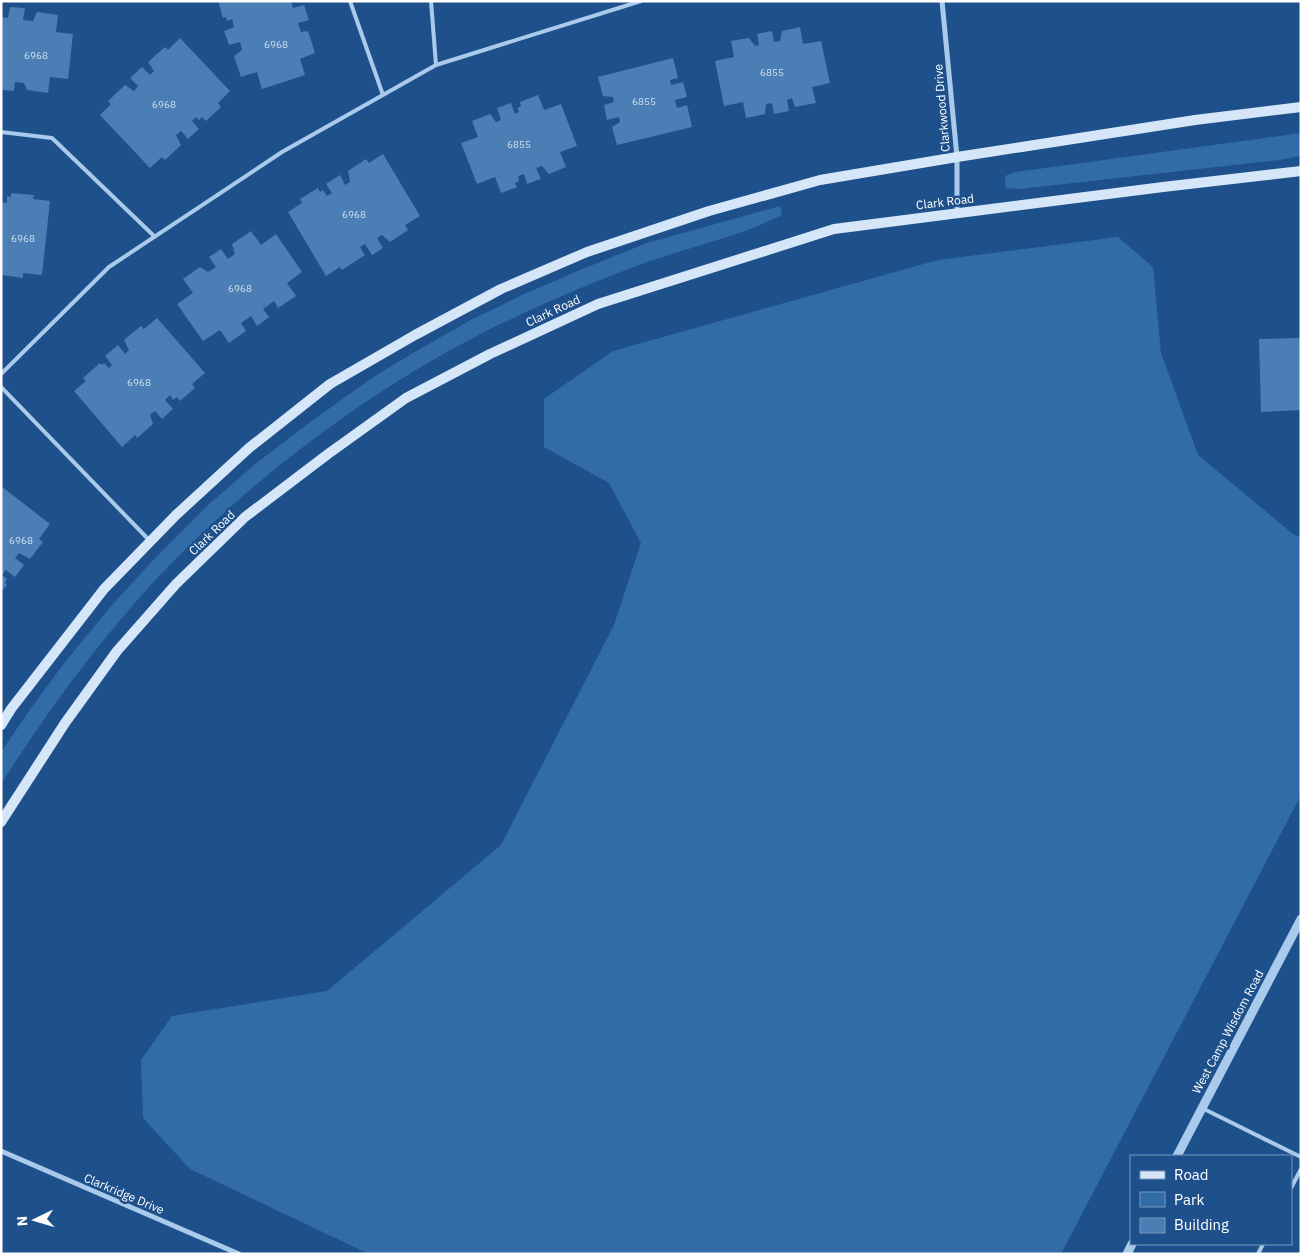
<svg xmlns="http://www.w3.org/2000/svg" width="1302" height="1255" font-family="'IBM Plex Sans',sans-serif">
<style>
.green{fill:#316ca9}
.building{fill:#4a7eb5}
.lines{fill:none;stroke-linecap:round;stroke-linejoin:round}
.service{stroke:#aacaec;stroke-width:4}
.minor{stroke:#aacaec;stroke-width:5}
.tertiary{stroke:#aacaec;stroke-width:9}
.secondary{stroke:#d6e6f9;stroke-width:10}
.labels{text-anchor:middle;stroke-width:5;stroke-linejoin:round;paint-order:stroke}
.number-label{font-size:10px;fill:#d2dfec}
.street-label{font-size:12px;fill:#fff;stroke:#1e518b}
</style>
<rect width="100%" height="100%" fill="#1e518b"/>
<path class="green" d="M1301 133V156L1279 160 1020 189 1006 188 1005 176 1016 172Z
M780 206 782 215C767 222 752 229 736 234 708 244 679 251 650 261 608 276 567 293 526 312 412 364 306 437 214 522 186 548 159 575 134 604 85 660 41 721 1 784V752L31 708 65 662 112 605 158 555 207 506 254 465 309 423 375 376 418 350 471 320 522 295 585 268 647 243Z
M1118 237 1153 267 1161 353 1198 455 1293 534 1301 537V795L1061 1254H369L190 1169 143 1118 141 1060 172 1016 327 991 501 845 614 625 641 543 609 483 544 447V399L613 351 938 260Z"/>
<path class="building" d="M218 1H291L293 8 304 5 309 20 298 23 301 32 308 31 315 53 300 59 305 75 262 89 257 72 241 77 234 56 242 50 240 42 229 45 224 31 234 27 232 19 227 21 226 17 223 18Z
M10 7 25 8 23 20 33 21 37 12 58 15 56 32 73 34 68 79 50 77 48 93 27 90 24 83 15 82 14 91 1 90V17L8 18Z
M800 27 803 44 821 41 830 83 812 87 816 103 795 107 792 98 787 100 789 111 774 114 772 103 766 104 765 114 746 118 743 102 724 106 715 61 734 57 731 41 749 38 755 46 759 45 757 34 772 31 774 42 780 41 782 31Z
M180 38 230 91 218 103 221 107 206 121 202 117 199 120 196 117 192 121 199 129 188 139 181 131 176 135 181 145 165 160 162 157 150 168 100 115 111 104 108 101 125 85 134 91 138 86 130 78 142 67 150 75 154 71 148 62 165 47 168 50Z
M673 58 678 78 670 80 671 85 683 82 687 97 675 100 677 108 687 105 692 127 617 145 612 127 620 122 619 117 607 120 604 105 614 102 613 97 603 96 598 77Z
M538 95 544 110 561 104 577 146 560 152 566 167 549 174 542 166 536 168 541 179 527 184 524 174 518 176 519 181 515 183 517 187 501 193 495 177 477 184 461 143 478 137 472 121 490 114 496 122 501 120 497 108 511 103 515 114 519 112 517 108 521 106 520 102Z
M383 154 420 216 405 225 408 230 390 242 382 235 377 238 383 248 372 255 365 244 360 247 365 255 342 270 340 267 326 276 288 212 302 203 300 199 318 188 320 192 323 190 327 196 332 193 326 184 340 175 345 185 350 182 348 171 366 159 369 163Z
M11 193 34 195 33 199 50 201 42 275 23 273V278L2 275 1 202 7 203V196L11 197Z
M251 231 261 245 276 234 302 272 287 283 296 296 278 308 274 301 263 309 269 317 257 326 251 316 241 323 246 331 229 343 220 330 203 341 177 304 193 293 183 279 200 267 208 272 216 267 209 257 221 249 228 259 235 254 232 244Z
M157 318 205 373 192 384 195 388 180 401 177 397 173 400 170 395 165 400 173 409 162 419 155 411 150 415 153 424 137 438 135 435 122 447 74 391 86 381 83 378 100 363 102 365 104 363 109 368 112 365 105 356 118 345 125 354 129 350 124 340 141 326 144 329Z
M1301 338V410L1261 412 1259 339Z
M1 486 50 524 39 539 43 542 30 559 19 553 15 558 24 565 15 577 6 570 2 575 7 579 5 583 7 585 1 592Z"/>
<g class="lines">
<path class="service" d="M350 1 383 95
M431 1 436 65
M1 132 52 138 154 236
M1 374 109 267 282 152 436 65 641 1
M1 387 150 541
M1202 1108 1301 1157
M1291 1188 1301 1169
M1258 1254 1263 1244"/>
<path class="minor" d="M942 1 957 157V212
M1 1151 239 1254"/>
<path class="tertiary" d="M1177 1156 1301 919
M1127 1254 1132 1244"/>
<path class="secondary" d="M1 725 11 709 104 589 176 515 249 448 330 384 415 335 501 289 587 252 709 211 820 180 957 157 1195 120 1301 107
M1 822 65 723 117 651 176 584 245 517 328 454 406 398 490 354 598 304 834 229 1163 187 1301 171"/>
</g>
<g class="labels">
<g class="number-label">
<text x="276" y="48">6968</text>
<text x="36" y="59">6968</text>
<text x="772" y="76">6855</text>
<text x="644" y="105">6855</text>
<text x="164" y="108">6968</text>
<text x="519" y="148">6855</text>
<text x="354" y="218">6968</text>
<text x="23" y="242">6968</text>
<text x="240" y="292">6968</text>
<text x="139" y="386">6968</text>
<text x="21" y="544">6968</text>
</g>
<g class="street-label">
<text transform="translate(942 108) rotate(-95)" y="4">Clarkwood Drive</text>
<text transform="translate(945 202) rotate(-7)" y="4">Clark Road</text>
<text transform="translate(553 311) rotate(-25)" y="4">Clark Road</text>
<text transform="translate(212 533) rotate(-44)" y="4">Clark Road</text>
<text transform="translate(1228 1032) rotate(-62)" y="4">West Camp Wisdom Road</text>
<text transform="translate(124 1194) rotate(23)" y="4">Clarkridge Drive</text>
</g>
</g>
<rect width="1302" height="1255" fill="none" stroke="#ffffff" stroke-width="5"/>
<rect x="1130" y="1155" width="162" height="90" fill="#1e518b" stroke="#7897b9"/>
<rect x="1140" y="1171" width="25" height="8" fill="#d6e6f9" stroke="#7897b9"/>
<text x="1174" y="1180" font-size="15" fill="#ffffff">Road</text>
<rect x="1140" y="1192" width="25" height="15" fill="#316ca9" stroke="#7897b9"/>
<text x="1174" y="1205" font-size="15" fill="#ffffff">Park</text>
<rect x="1140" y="1218" width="25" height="15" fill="#4a7eb5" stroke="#7897b9"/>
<text x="1174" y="1230" font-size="15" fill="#ffffff">Building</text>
<g transform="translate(35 1220) rotate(265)" stroke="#1e518b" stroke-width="4" paint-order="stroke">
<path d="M0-4L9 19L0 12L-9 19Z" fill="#ffffff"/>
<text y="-8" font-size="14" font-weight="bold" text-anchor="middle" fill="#ffffff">N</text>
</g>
</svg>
